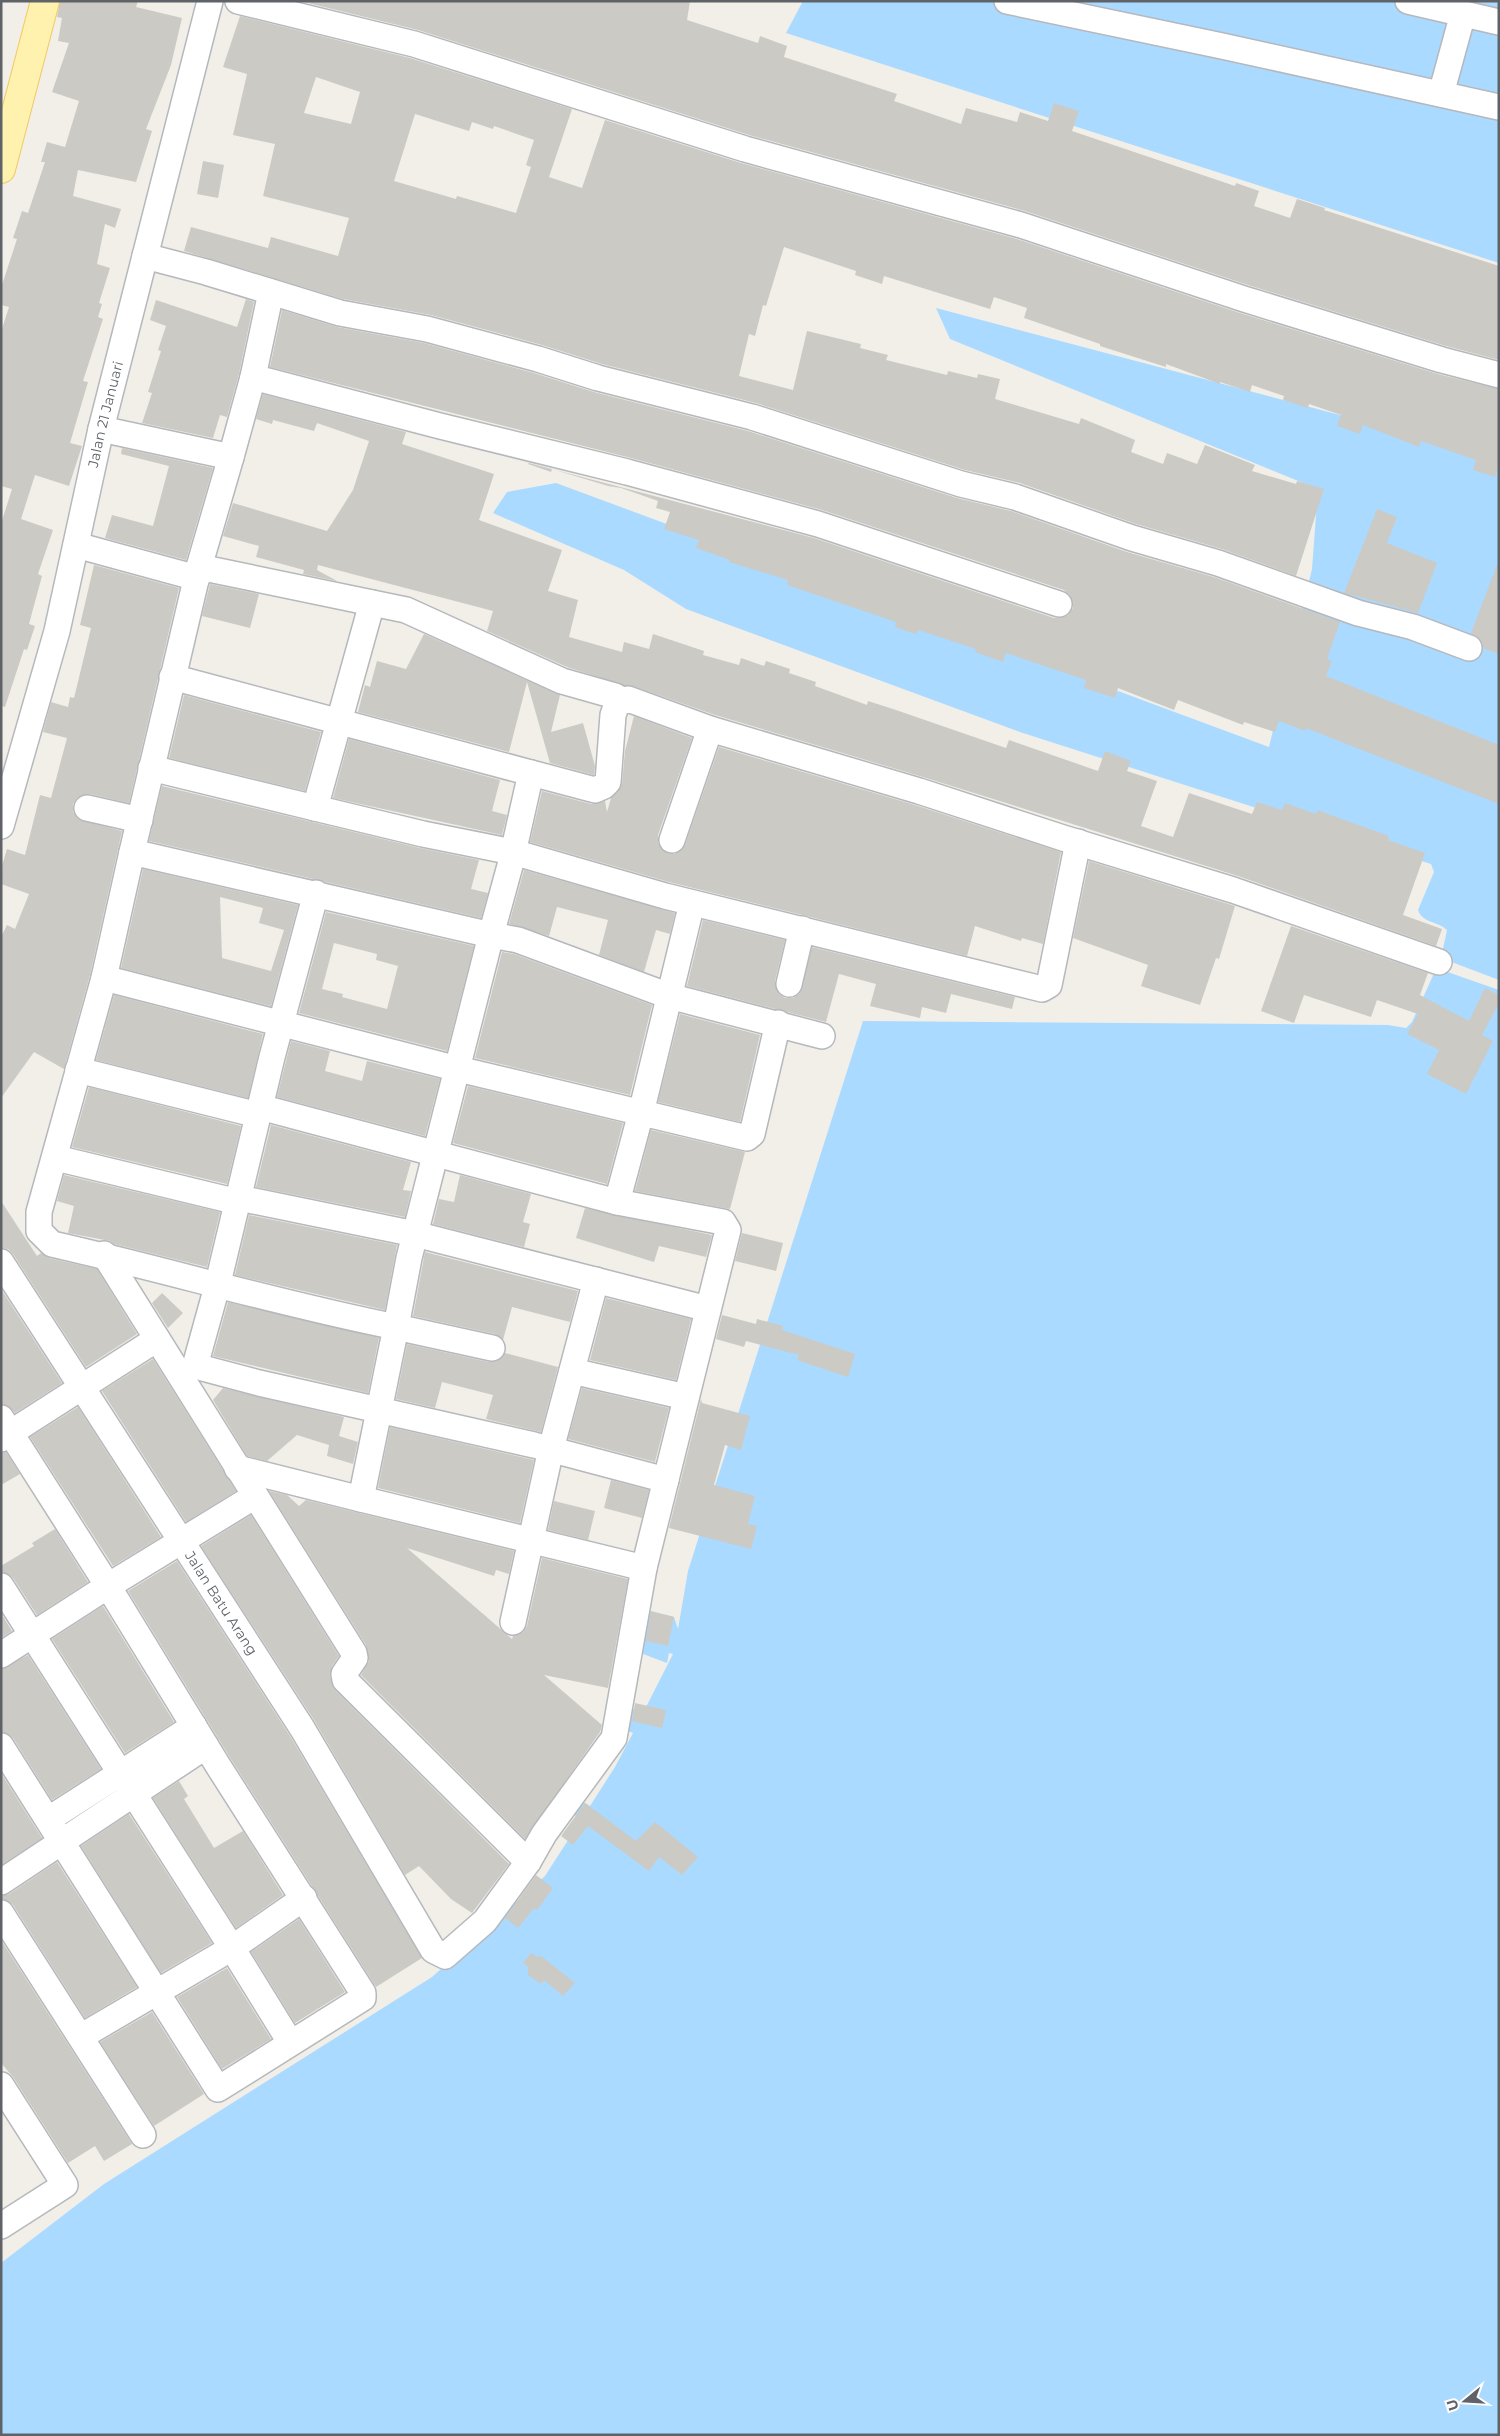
<svg xmlns="http://www.w3.org/2000/svg" width="1500" height="2436" font-family="Montserrat,sans-serif">
<style>
.water{fill:#aadaff}
.pier{fill:#f1efe8}
.building{fill:#cccac5;fill-rule:evenodd}
.lines{fill:none;stroke-linecap:round;stroke-linejoin:round}
.minor-casing{stroke:#b5b8bc;stroke-width:28}
.major-casing{stroke:#f2c960;stroke-width:30}
.minor{stroke:#fff;stroke-width:25}
.major{stroke:#fff2af;stroke-width:28}
.labels{text-anchor:middle;stroke-width:4;stroke-linejoin:round;paint-order:stroke}
.street-label{font-size:14px;fill:#5f6368;stroke:#fff}
</style>
<rect width="100%" height="100%" fill="#f1efe8"/>
<path class="water" d="M803 1H1499V263L786 33Z
M936 308 1499 457V2435H1V2263L104 2184 432 1977 545 1876 581 1820 567 1809 576 1797 590 1806 615 1767 633 1733 628 1731 624 1707 644 1711 673 1654 669 1653 667 1663 635 1651 645 1614 649 1611 674 1617 678 1629 688 1571 863 1021 1388 1025 1406 1028 1412 1022 1441 958 1447 930C1438 921 1422 923 1418 910L1434 872 1431 864 1023 733 686 609 624 570 493 513 507 492 556 483 1269 747 1312 569 1318 489 950 339Z"/>
<path class="pier" d="M1441 958 1499 980V990L1436 968Z"/>
<path class="building" d="M60 1H138L136 7 182 18 171 65 146 129 152 131 136 182 78 170 73 196 121 209 115 228 105 224 97 264 110 268 99 303 102 304 98 317 103 319 83 381 88 382 70 443 82 446 69 486 35 475 21 519 53 530 38 574 42 576 29 624 35 626 27 650 24 649 5 707 1 706V524L12 489 1 486V332L9 307 1 305V288L17 239 13 238 22 211 28 213 45 162H41L47 142 65 147 79 101 52 92 69 43 58 41 62 18 57 17Z
M300 1H690L687 20 758 43 760 36 787 46 784 57 897 94 894 101 961 124 966 108 1017 122 1020 112 1048 121 1054 103 1079 111 1072 131 1235 186 1236 183 1259 191 1254 206 1290 218 1297 199 1325 208 1324 210 1499 266V360L1446 346 1248 285 1025 211 749 135 418 30Z
M240 16 410 58 572 109 549 177 582 188 605 120 741 163 1017 239 1240 313 1438 374 1499 389V467L1495 477 1473 470 1476 460 1421 441 1419 447 1363 425 1360 434 1337 426 1341 415 1309 404 1308 408 1283 400 1284 396 1252 385 1250 392 1220 382V384L1166 364V367L1100 346V344L1024 318 1027 308 994 297 990 309 884 276 882 284 855 275 856 271 784 247 766 306 763 305 755 336 749 334 739 376 793 390 807 331 861 344 860 348 888 355 886 360 947 375 948 371 977 378 978 374 1000 379 995 399 1079 424 1081 418 1135 440 1131 452 1163 464 1167 453 1197 464 1205 445 1255 465 1252 471 1296 484 1297 481 1324 489 1296 576 1222 549 1136 524 1020 483 965 470 756 403 602 364 542 345 431 315 343 299 184 251 191 227 268 248 271 237 338 256 349 218 263 196 275 144 233 135 247 74 223 67ZM316 77 360 92 351 124 304 113ZM415 114 469 131 472 122 493 129 494 126 534 140 526 165 531 167 516 213 457 196 456 199 394 181Z
M203 161 224 165 218 198 197 194Z
M246 299 254 302 239 374 227 417 220 415 213 438 142 423 152 393 148 392 161 351 158 350 166 326 150 320 156 300 237 327Z
M282 310 337 327 424 343 534 373 594 392 748 431 957 498 1011 511 1127 552 1214 577 1340 622 1327 659 1332 661 1326 676 1499 745V804L1306 728 1305 731 1279 721 1275 732 1244 722 1243 725 1178 700 1174 710 1118 688 1115 698 1084 688 1086 680 1006 653 1003 662 975 652 976 649 918 630 916 634 895 627 896 622 787 585 788 580 729 562 730 560 696 548 699 540 664 529 670 512 656 508 658 501 621 488 608 486 552 469 551 472 528 464 529 463 814 538 1054 618H1061L1068 615 1073 608 1070 595 1064 590 822 510 631 458 270 367Z
M263 394 406 432 402 444 494 474 479 520 562 550 548 591 578 600 569 637 622 652 624 642 649 649 653 634 704 651 703 655 739 665 741 658 764 666 766 661 790 669 789 673 816 682 815 686 867 705 868 701 893 709 1006 748 1009 740 1098 771 1105 751 1131 761 1127 771 1157 781 1141 826 1173 837 1189 793 1252 814 1257 802 1282 810 1285 803 1316 814 1318 810 1336 817 1389 836 1388 840 1425 853 1403 915 1442 929 1436 946 1238 876 923 777 715 715 633 686H626L567 667 487 631 493 611 318 565 317 570 337 581 303 574 304 570 256 557 259 546 223 536 233 503 327 531 353 490 369 441 317 423 314 431 273 420 272 424 256 419Z
M122 448 213 468 186 560 105 538 112 515 153 526 169 466 121 454Z
M1377 509 1397 517 1387 543 1437 563 1418 613 1344 593Z
M94 565 179 588 129 803 90 794 77 798 73 804V812L78 819 122 831 90 975 64 1069 34 1052 1 1098V937L7 925 15 929 29 894 1 884V869L7 849 25 855 40 795 51 798 67 738 43 732 51 702 68 707 70 697 74 698 91 628 80 625Z
M1497 565H1499V654L1483 648 1480 639 1471 633Z
M210 584 259 594 250 628 202 616Z
M424 634 560 695 551 732 583 723 595 766 594 775 550 763 527 682 509 752 358 712 365 685 370 687 377 661 406 669Z
M184 695 321 732 305 791 169 758Z
M634 716 692 738 658 835V843L667 853 675 854 685 845 719 747 915 805 1061 852 1043 944 1022 938 1021 941 975 926 967 956 669 882 530 842 542 791 591 804 605 801 607 812 611 798 618 792 622 784 625 751Z
M349 739 500 780 492 811 507 815 502 835 333 798Z
M162 786 420 848 479 860 471 889 488 893 481 918 149 841Z
M1089 861 1235 906 1219 959 1216 958 1200 1005 1141 986 1148 965 1073 938Z
M143 869 298 905 271 1006 121 968ZM220 897 263 908 259 923 284 930 271 971 222 958Z
M524 870 675 913 670 934 656 930 644 972 599 955 608 920 557 907 549 936 509 924Z
M326 912 474 946 447 1051 299 1013ZM334 943 377 954 376 960 398 966 387 1009 342 997 343 994 322 989Z
M703 920 785 940 775 981 779 994 785 998H793L800 993 812 947 1015 997 1012 1009 951 994 946 1013 922 1007 920 1018 870 1006 876 984 839 974 826 1022 687 986Z
M1291 926 1428 973 1420 995 1469 1021 1485 988 1499 995V1003L1482 1035 1493 1041 1466 1094 1427 1074 1439 1050 1407 1034 1418 1014 1377 1000 1371 1017 1304 995 1294 1023 1261 1011Z
M502 952 514 954 652 1005 630 1095 475 1058Z
M114 995 263 1034 248 1098 96 1060Z
M680 1014 760 1035 740 1122 658 1102Z
M291 1041 330 1051 325 1071 362 1081 367 1061 440 1079 425 1136 277 1097Z
M468 1086 623 1123 607 1184 453 1143Z
M89 1087 241 1126 227 1184 72 1147Z
M271 1125 411 1162 403 1190 411 1191 405 1217 256 1187Z
M651 1130 745 1152 730 1209 635 1191Z
M64 1175 220 1212 207 1267 114 1244 110 1241 68 1233 74 1206 57 1201Z
M460 1175 531 1194 523 1222 530 1224 524 1247 433 1224 439 1199 454 1202Z
M1 1201 37 1256 41 1253 49 1258 97 1269 137 1334 86 1367 13 1254 8 1249 1 1248Z
M585 1208 712 1235 706 1257 659 1246 654 1262 576 1238Z
M249 1215 397 1245 385 1310 235 1275Z
M742 1233 783 1243 776 1271 735 1261Z
M425 1252 578 1291 570 1322 512 1307 503 1340 495 1334 413 1316Z
M1 1289 62 1383 15 1413 8 1406 1 1404Z
M162 1293 183 1313 168 1328 152 1303Z
M606 1298 691 1319 676 1380 590 1360Z
M228 1302 379 1338 368 1393 213 1356Z
M722 1315 756 1324 757 1319 783 1326 782 1330 855 1354 848 1377 797 1360 799 1355 746 1341 744 1347 716 1339Z
M407 1344 489 1362 497 1361 505 1353 558 1367 541 1432 486 1419 493 1395 442 1382 435 1408 396 1399Z
M153 1359 236 1491 186 1522 102 1391Z
M223 1388 344 1417 339 1436 358 1442 353 1464 327 1456 329 1445 297 1435 267 1461 247 1456 213 1400Z
M582 1388 669 1408 655 1462 568 1439Z
M701 1399 702 1403 750 1416 741 1450 725 1445 714 1485 755 1496 748 1524 757 1526 751 1549 669 1528Z
M78 1407 161 1537 113 1566 30 1437Z
M390 1427 534 1460 520 1523 378 1488Z
M6 1452 20 1474 1 1485V1453Z
M611 1480 649 1490 642 1518 604 1508Z
M269 1491 287 1495 299 1506 306 1500 514 1551 509 1574 496 1570 494 1576 407 1548 512 1639 513 1636 523 1632 527 1626 542 1558 628 1579 608 1688 544 1675 602 1725 600 1732 525 1839 361 1675 369 1661 366 1645Z
M554 1501 595 1511 588 1540 548 1530Z
M251 1515 339 1656 332 1666 330 1676 335 1690 509 1864 472 1913 451 1899 419 1866 405 1875 314 1720 201 1546Z
M55 1529 88 1582 37 1615 13 1578 8 1574 1 1572V1566L34 1546 32 1543Z
M177 1561 290 1736 422 1958 376 1987 229 1756 128 1591Z
M103 1606 174 1722 125 1753 52 1639Z
M651 1611 674 1617 668 1646 646 1641Z
M1 1613 12 1631 1 1638Z
M28 1655 101 1769 52 1800 13 1738 8 1734 1 1732V1669Z
M635 1703 666 1710 662 1728 632 1721Z
M1 1773 42 1838 1 1865Z
M179 1781 188 1796 184 1799 214 1848 243 1831 283 1895 236 1928 153 1798Z
M585 1803 636 1841 655 1822 698 1857 682 1875 659 1857 649 1871 588 1826 573 1845 561 1836Z
M129 1814 212 1943 161 1973 81 1846Z
M57 1862 137 1987 85 2018 13 1905 8 1901 1 1899V1896L9 1894Z
M536 1875 553 1888 537 1910 534 1908 518 1928 505 1918Z
M299 1919 345 1992 295 2023 251 1952Z
M1 1940 132 2144 104 2161 95 2146 68 2163 13 2077 1 2063Z
M531 1953 538 1957 541 1956 575 1983 563 1996 544 1980 541 1984 528 1975V1967L523 1963Z
M227 1968 271 2039 222 2069 177 1997Z
M152 2012 204 2094 154 2126 100 2042Z"/>
<g class="lines">
<g class="minor-casing">
<g id="minor">
<path d="M238 1 414 44 745 149 1021 225 1244 299 1442 360 1499 375"/>
<path d="M1007 1 1222 46 1499 107"/>
<path d="M1408 1 1499 22"/>
<path d="M1441 94 1461 21 1465 15"/>
<path d="M145 256 206 272 340 313 427 329 538 359 598 378 752 417 961 484 1015 497 1132 538 1218 563 1358 613 1413 627 1469 648"/>
<path d="M271 292 253 377 440 426 627 472 818 524 1059 604"/>
<path d="M101 429 231 457 199 567 406 610 562 681 615 696 622 700"/>
<path d="M231 457 253 377"/>
<path d="M76 545 197 578"/>
<path d="M372 603 315 808 423 834 513 852 665 896 1042 989 1049 985 1078 842"/>
<path d="M172 677 531 773"/>
<path d="M151 768 315 808"/>
<path d="M87 808 140 820"/>
<path id="s1" d="M1 826 57 631 101 429 210 1"/>
<path d="M672 840 710 729"/>
<path d="M132 852 199 567"/>
<path d="M316 893 272 1057 218 1283 195 1366 259 1383 534 1445 666 1480"/>
<path d="M104 978 458 1069 747 1138 752 1134 778 1023"/>
<path d="M789 984 802 929"/>
<path d="M822 1036 669 996 518 940 491 935 132 852 104 978 39 1212V1231L52 1244C167 1270 280 1304 396 1327L409 1258 488 947 491 935 511 862 531 773 595 790 604 786 608 782 613 715 617 704 628 699 710 729 919 791 1063 838 1233 890 1439 962"/>
<path d="M78 1070 258 1115"/>
<path d="M260 1107 617 1202 641 1113 692 903"/>
<path d="M56 1158 238 1202"/>
<path d="M239 1198 415 1234 708 1309"/>
<path d="M104 1254 354 1653 355 1658 344 1674 345 1680 528 1862"/>
<path id="s2" d="M1 1262 302 1728 433 1950 445 1956 485 1921 528 1862 544 1834 614 1738 644 1568 728 1230 723 1222 617 1202"/>
<path d="M492 1348 396 1327 361 1499 644 1568"/>
<path d="M572 1371 686 1397"/>
<path d="M1 1418 108 1586 217 1764 363 1993V1998L218 2089 1 1746"/>
<path d="M1 1439 157 1339"/>
<path d="M237 1468 361 1499"/>
<path d="M1 1586 232 1948 290 2042"/>
<path d="M513 1622 551 1449 596 1280"/>
<path d="M1 1655 108 1586 255 1496"/>
<path d="M49 1819 194 1726"/>
<path d="M1 1882 206 1746"/>
<path d="M1 1913 143 2135"/>
<path d="M82 2036 232 1948 304 1898"/>
<path d="M1 2085 65 2185 1 2226"/>
</g>
</g>
<g class="major-casing">
<path id="major" d="M1 169 45 1"/>
</g>
<use href="#minor" class="minor"/>
<use href="#major" class="major"/>
</g>
<g class="labels">
<g class="street-label">
<text dy="5" stroke="none"><textPath href="#s1" startOffset="425">Jalan 21 Januari</textPath></text>
<text dy="5" stroke="none"><textPath href="#s2" startOffset="406">Jalan Batu Arang</textPath></text>
</g>
</g>
<rect width="1500" height="2436" fill="none" stroke="#5f6368" stroke-width="5"/>
<g transform="translate(1465 2401) rotate(252)" stroke="#ffffff" stroke-width="4" paint-order="stroke">
<path d="M0-4L9 19L0 12L-9 19Z" fill="#5f6368"/>
<text y="-8" font-size="14" font-weight="bold" text-anchor="middle" fill="#5f6368">U</text>
</g>
</svg>
